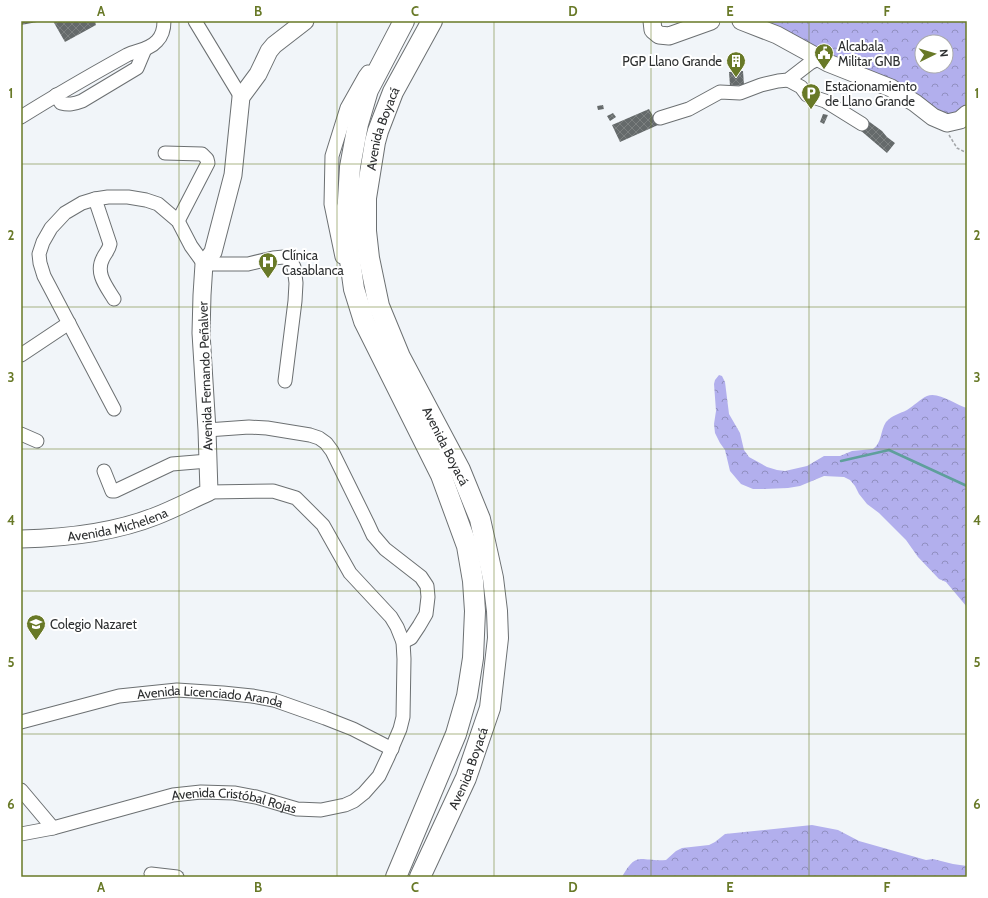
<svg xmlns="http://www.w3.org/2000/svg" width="988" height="898" font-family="Cabin,sans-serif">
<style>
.forest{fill:url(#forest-crowns);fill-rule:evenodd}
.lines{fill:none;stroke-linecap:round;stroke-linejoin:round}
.stream{stroke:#5f9f9c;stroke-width:2.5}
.building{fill:url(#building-cross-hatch)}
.minor-casing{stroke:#6c7072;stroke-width:15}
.major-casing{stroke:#6c7072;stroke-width:19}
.highway-casing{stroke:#6c7072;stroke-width:22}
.path{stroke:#a2a5a8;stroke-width:1.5;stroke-dasharray:3 2;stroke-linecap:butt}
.minor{stroke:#fff;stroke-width:13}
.major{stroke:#fff;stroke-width:17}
.highway{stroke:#fff;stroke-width:20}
.grid{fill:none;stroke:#687927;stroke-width:1;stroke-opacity:0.55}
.labels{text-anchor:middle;stroke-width:4;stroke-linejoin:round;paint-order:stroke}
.poi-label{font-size:13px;fill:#2d2f30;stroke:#fff;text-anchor:start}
.street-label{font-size:13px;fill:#2d2f30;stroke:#fff}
.neatline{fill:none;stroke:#687927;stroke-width:1.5}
.grid-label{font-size:13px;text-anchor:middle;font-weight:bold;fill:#687927}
</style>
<defs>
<pattern id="forest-crowns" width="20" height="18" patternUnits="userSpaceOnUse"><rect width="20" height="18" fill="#b2afed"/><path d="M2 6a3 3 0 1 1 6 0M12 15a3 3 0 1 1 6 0" fill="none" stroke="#918fc0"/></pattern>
<pattern id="building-cross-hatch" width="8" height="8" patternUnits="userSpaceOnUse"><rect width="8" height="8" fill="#656a6b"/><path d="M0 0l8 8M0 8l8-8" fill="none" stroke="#7c8080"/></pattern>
</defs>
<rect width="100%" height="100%" fill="#f1f5f9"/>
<path class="forest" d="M760 21H967V107L956 113 949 114 941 111 922 99 841 62ZM922 42H946V66H922Z
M719 375 722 376 725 382 729 414 740 433 744 450 749 457 767 467 777 470 785 471 807 466 824 456H840L852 451 873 449C882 443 880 431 886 422 892 415 899 414 907 410 914 406 920 399 927 396 938 391 956 405 967 408V607L946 582 939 579 918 557 906 540 879 513 867 504 859 494 855 486 850 480 844 477 824 476 800 486 788 488 764 489H753L741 484 730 471 725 450 720 443 715 433 714 424 716 411 714 384 715 380Z
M812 825 838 830 859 841 926 860 933 859 953 864 967 866V877H622C637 850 640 862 666 860L676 851 682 848 709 845 715 842 725 834Z"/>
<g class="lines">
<path class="stream" d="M841 461 889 450 967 486"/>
</g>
<path class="building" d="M21 21H37V22L21 25Z
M53 21H95L96 25 65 42Z
M743 71 744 85 730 86 729 72Z
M603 105 604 109 598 110 597 106Z
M649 109 658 125 620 142 612 125Z
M613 113 616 117 610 121 607 116Z
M823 114 828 115 824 124 820 122Z
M867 120 882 131 887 137 895 143 887 153 860 130Z"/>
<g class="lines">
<g class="minor-casing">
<g id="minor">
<path d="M195 21 241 97"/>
<path d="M788 80 801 87 807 95 825 101 862 124"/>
<path d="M56 95 61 103C69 105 74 104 82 101L137 68 145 49"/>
<path d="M21 117C56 95 91 75 127 55 137 50 149 50 157 41 162 36 164 28 164 21"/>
<path d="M660 118 689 109 720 92 740 93 761 85 778 81 788 80 810 63 820 58"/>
<path d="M165 153 202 154 207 159 208 163 178 221"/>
<path d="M95 199 110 244C109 250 106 252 103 258 95 273 106 286 114 299"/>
<path d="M342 257 331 204 332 156 347 108 365 76 368 72"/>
<path d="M21 355 69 323"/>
<path d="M114 409 44 276 40 263 39 254 43 242 51 228 65 213 82 203 95 199 108 197H128L146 200 158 204 178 221 191 246 204 264H248L273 258 284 257 290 260 294 267 296 283 295 301 285 381"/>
<path d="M207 430 249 427 267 428 310 435 319 438 326 443 332 451 367 522 373 535 385 549 421 577 427 586 428 597 426 614 419 626 411 638 403 642"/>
<path d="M21 434 37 441"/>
<path d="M104 471 112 491H115L172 464 208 461"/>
<path id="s1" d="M21 722 119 696 177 690 223 693 252 696 274 700 325 718 353 729 392 749"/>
<path d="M21 790 53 828"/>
<path id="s2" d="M21 834 53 828 173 795 201 792 234 793 256 797 297 809 321 810 345 805 354 801 364 793 379 776 388 757 400 729 403 717 404 659 403 642 397 627 391 617 350 573 323 525 296 498 273 491 209 492"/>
<path d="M151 874 177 877"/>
</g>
</g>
<g class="major-casing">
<g id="major">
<path d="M652 21 653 30 659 35 669 36 711 21"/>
<path d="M741 21 777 35 828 63 891 88 915 103 933 117 947 123 960 120 967 114"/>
<path id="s3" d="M21 539C67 538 113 533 156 516 174 509 191 500 209 492L207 430 201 333 202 295 204 264 213 252 233 175 241 97 258 74 269 51 274 45 305 21"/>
</g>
</g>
<g class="highway-casing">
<g id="highway">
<path d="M396 877 456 734 467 696 473 658 475 611 473 581 467 546 441 475 364 321 354 289 349 253 347 217 350 167 358 124 368 90 404 21"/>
<path id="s4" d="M420 877 466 778 490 708 498 638 497 611 493 578 480 519 460 470 400 357 379 306 369 258 366 231V198L375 142 378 131 393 92 432 21"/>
</g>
</g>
<path class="path" d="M949 135 957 148 967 153"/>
<use href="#minor" class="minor"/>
<use href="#major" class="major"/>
<use href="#highway" class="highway"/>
</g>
<path class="grid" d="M179 21V877M337 21V877M494 21V877M651 21V877M809 21V877M21 164H967M21 307H967M21 449H967M21 591H967M21 734H967"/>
<defs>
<g id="civic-pin" transform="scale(1)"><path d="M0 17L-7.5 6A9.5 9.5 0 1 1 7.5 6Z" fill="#687927" stroke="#fff"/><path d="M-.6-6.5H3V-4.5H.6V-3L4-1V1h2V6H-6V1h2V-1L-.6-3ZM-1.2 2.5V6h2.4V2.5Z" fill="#fff"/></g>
<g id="building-pin" transform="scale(1)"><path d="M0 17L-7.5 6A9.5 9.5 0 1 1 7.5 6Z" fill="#687927" stroke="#fff"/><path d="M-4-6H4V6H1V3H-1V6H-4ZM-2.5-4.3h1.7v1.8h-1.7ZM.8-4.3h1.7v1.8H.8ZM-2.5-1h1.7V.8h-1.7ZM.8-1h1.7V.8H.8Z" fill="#fff"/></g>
<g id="parking-pin" transform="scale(1)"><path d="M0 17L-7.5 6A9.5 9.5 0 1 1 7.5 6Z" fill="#687927" stroke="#fff"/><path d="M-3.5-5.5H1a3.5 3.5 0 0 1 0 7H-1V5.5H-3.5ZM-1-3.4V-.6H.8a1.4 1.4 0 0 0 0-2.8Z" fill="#fff"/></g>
<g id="hospital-pin" transform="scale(1)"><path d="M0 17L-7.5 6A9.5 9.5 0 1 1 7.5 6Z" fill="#687927" stroke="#fff"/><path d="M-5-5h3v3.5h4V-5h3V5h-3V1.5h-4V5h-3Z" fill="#fff"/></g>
<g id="school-pin" transform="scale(1)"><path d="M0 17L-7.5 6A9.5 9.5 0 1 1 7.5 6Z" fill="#687927" stroke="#fff"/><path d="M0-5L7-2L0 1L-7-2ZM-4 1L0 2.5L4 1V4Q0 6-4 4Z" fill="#fff"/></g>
</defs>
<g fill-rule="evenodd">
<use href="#civic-pin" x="824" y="53"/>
<use href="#building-pin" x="736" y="61"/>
<use href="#parking-pin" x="811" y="93"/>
<use href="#hospital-pin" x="268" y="262"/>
<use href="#school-pin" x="36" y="624"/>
</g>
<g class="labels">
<g class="poi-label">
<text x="838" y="51">Alcabala<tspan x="838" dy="15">Militar GNB</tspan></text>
<text x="722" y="66" text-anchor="end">PGP Llano Grande</text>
<text x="825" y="91">Estacionamiento<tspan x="825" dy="15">de Llano Grande</tspan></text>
<text x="282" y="260">Clínica<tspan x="282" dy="15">Casablanca</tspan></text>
<text x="50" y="629">Colegio Nazaret</text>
</g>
<g class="street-label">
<text dy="5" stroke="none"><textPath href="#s4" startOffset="791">Avenida Boyacá</textPath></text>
<text transform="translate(205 376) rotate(-92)" y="5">Avenida Fernando Peñalver</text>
<text transform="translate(446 446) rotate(63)" y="5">Avenida Boyacá</text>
<text dy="5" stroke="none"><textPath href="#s3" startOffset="98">Avenida Michelena</textPath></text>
<text dy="5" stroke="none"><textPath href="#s1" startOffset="193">Avenida Licenciado Aranda</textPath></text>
<text dy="5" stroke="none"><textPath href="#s4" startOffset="119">Avenida Boyacá</textPath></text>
<text dy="5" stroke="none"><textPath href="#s2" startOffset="219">Avenida Cristóbal Rojas</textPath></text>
</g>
</g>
<rect width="988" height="898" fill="none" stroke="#ffffff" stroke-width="44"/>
<g transform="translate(934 54) rotate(85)"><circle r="19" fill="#ffffff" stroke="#abacac"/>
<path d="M0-3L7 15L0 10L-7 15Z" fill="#687927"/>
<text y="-6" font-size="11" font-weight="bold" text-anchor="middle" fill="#2d2f30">N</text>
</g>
<rect x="22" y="22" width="944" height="854" class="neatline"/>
<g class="grid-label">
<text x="101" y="16">A</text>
<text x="258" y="16">B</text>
<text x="415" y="16">C</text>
<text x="573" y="16">D</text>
<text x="730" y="16">E</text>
<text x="887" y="16">F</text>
<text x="11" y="98">1</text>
<text x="977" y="98">1</text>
<text x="11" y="240">2</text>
<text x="977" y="240">2</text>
<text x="11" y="382">3</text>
<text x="977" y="382">3</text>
<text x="11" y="525">4</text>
<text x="977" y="525">4</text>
<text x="11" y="667">5</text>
<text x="977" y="667">5</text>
<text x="11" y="809">6</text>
<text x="977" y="809">6</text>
<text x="101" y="892">A</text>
<text x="258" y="892">B</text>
<text x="415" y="892">C</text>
<text x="573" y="892">D</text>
<text x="730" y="892">E</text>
<text x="887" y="892">F</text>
</g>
</svg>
